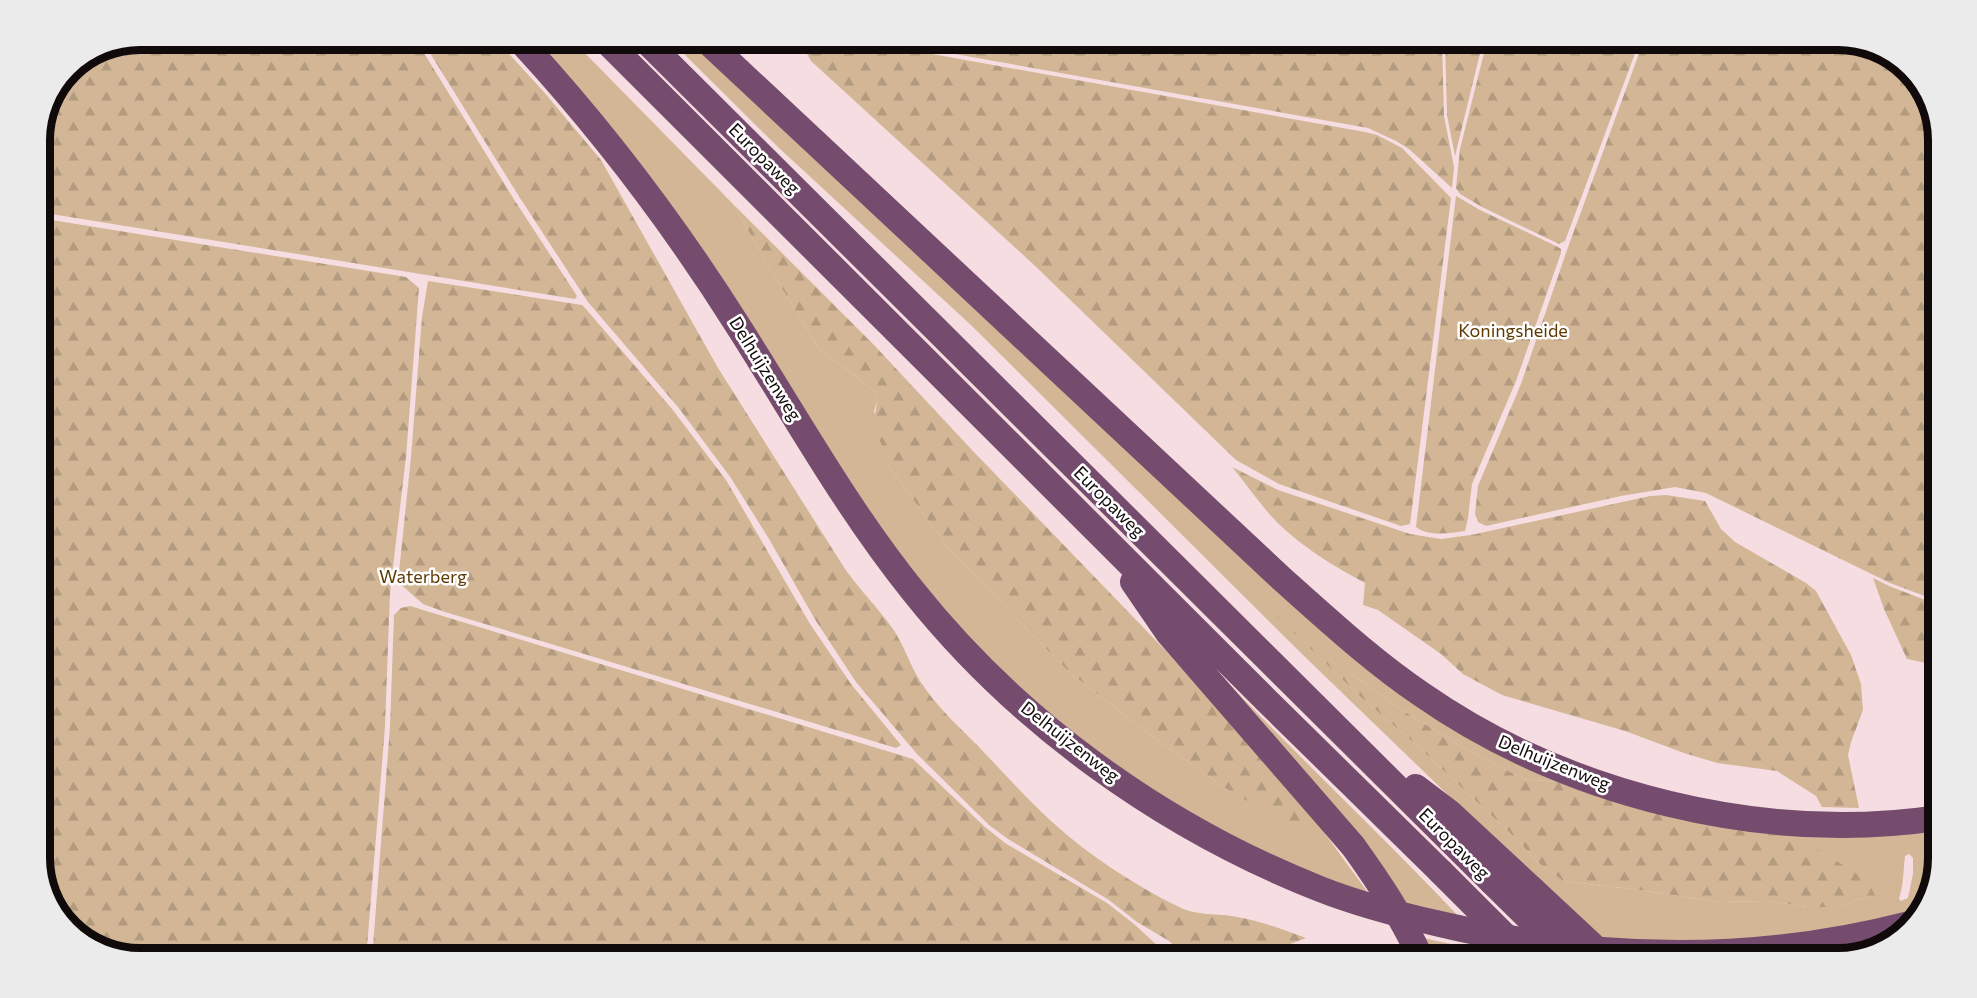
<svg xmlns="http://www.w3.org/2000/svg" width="1977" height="998" font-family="Commissioner,sans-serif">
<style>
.green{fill:#d2b695;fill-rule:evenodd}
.forest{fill:url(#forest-firs)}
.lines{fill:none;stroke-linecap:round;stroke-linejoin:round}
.highway{stroke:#754c6e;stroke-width:26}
.highway-bridge{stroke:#754c6e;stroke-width:26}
.labels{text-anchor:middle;stroke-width:5;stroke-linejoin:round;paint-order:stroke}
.street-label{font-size:18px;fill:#110a0b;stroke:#fff}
.park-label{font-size:18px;fill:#5e3a00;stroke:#fff}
.rim{fill:none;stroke:#110a0b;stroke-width:8}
</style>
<defs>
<pattern id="forest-firs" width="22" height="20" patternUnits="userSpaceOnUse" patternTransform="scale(1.5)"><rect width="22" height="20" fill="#d2b695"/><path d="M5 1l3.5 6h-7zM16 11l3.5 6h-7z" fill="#b39b7f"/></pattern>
</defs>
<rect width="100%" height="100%" fill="#f5dde1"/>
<path class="green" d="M576 44 733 204 769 267 819 349 862 381 873 391 877 401 874 411 888 465 949 549 1069 672 1153 737 1222 786 1315 820 1369 894 1296 867 1195 816 1109 761 1020 690 945 613 891 545 539 45Z
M674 44H694L1291 603 1567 783 1524 779 1467 750 1402 710 1352 674 1223 564 1364 700 1413 742 1508 831 1542 866 1563 881 1639 890 1718 902 1768 901 1807 907H1838L1860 899 1875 897 1793 834 1938 829V859L1928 903 1922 910 1854 925 1745 941 1602 940 1476 822 1303 655 972 326 779 148ZM1909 854 1913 858V874L1908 898 1901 901 1899 899C1904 882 1903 873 1905 856Z
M1212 666C1293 752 1380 833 1461 919L1402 903Z
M1423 938 1497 954 1501 959H1432Z"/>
<path class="forest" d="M1838 39 1882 49 1921 84 1938 133V601L1890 583 1706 493 1675 487 1621 496 1486 526 1478 522 1475 514 1478 486 1521 384 1567 250 1644 40Z
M1640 40 1565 241 1559 244 1482 207 1460 194 1456 188 1460 149 1487 41Z
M1442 41 1444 116 1454 167 1452 188 1409 149 1396 141 1368 128 894 43Z
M1445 41H1483L1455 156 1447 115Z
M808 43H871L1365 132 1377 135 1402 148 1451 198 1410 524 1401 526 1279 484 1236 460 1032 263 811 61 806 52Z
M419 45 515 201 577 296 575 299 39 212V133L69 68 101 47Z
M425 45H501L543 91 601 160 718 368 845 569C860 590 878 608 893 629 904 645 910 665 920 681 935 705 958 726 978 746 1002 771 1025 797 1051 821 1088 855 1134 885 1179 907 1196 916 1218 913 1237 917 1261 921 1284 930 1306 938L1280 948 1265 959H1189L1169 941 1137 922 1109 900 1008 839 989 825 917 754 856 682 816 621 769 539 731 478 678 407 588 302 520 198Z
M1456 196 1480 210 1558 247 1561 249V253L1516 381 1472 484 1468 518 1465 531C1450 533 1429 537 1416 527Z
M733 204 874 345 972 450 1165 650 1283 780 1315 820 1305 826 1278 819 1222 786 1153 737 1069 672 949 549 888 465 874 422 877 401 873 391 862 381 819 349 769 267Z
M39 218 406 277 419 288 406 457 390 592 385 727 366 959H139L95 949 56 915 39 865Z
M428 281 582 305 585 308 672 409 726 480 810 624 851 684 901 745 896 748 445 612 423 604 398 582 411 457 422 317Z
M1232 467 1278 490 1410 534 1441 539 1471 535 1650 496 1666 495 1705 501 1721 529 1735 542 1806 583 1816 591 1851 655 1861 684 1863 710 1851 742 1848 755 1859 808 1822 807 1816 796 1777 771 1717 763 1684 753 1625 731 1502 695 1463 674 1441 654 1378 610 1363 605 1365 583C1336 567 1308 551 1283 528 1264 511 1249 487 1232 467Z
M1225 559 1235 563 1352 674 1402 710 1467 750 1524 779 1567 783 1793 834 1867 880 1876 897 1860 899 1838 907H1807L1768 901 1718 902 1639 890 1563 881 1542 866 1508 831 1413 742 1364 700 1222 564Z
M1873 578 1889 586 1938 605V656L1926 663 1907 659 1884 609Z
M410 606 913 759 985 827 1005 843 1107 903 1134 924 1172 959H372L390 727 394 615 401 608Z
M1324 946 1342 948 1385 959H1280L1296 950Z"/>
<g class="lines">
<path class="highway" d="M609 44 1266 700 1441 872
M649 44 1492 882
M710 44 1282 579C1327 619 1371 660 1421 694 1566 795 1763 844 1938 818
M524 45C604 132 677 229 740 329 796 417 847 509 913 591 1018 723 1163 827 1320 889 1358 904 1400 915 1440 924 1595 961 1754 964 1909 924
M1133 582 1168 633 1353 846
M1416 787 1449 812 1533 890"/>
<path class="highway-bridge" d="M1353 846C1379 882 1403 918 1421 959
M1441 872 1528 959
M1492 882 1570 959
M1533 890 1607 959"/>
</g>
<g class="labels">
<g class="street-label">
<text transform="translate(764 159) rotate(45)" y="6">Europaweg</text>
<text transform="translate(765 369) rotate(58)" y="6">Delhuijzenweg</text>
<text transform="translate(1109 502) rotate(45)" y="6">Europaweg</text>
<text transform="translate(1070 742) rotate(38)" y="6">Delhuijzenweg</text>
<text transform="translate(1554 763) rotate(22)" y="6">Delhuijzenweg</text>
<text transform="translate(1454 844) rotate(45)" y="6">Europaweg</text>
</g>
<g class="park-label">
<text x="1513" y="337">Koningsheide</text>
<text x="423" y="583">Waterberg</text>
</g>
</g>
<path d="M0 0H1977V998H0ZM140 50H1838A90 90 0 0 1 1928 140V858A90 90 0 0 1 1838 948H140A90 90 0 0 1 50 858V140A90 90 0 0 1 140 50Z" fill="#ecebeb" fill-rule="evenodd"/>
<path class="rim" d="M140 50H1838A90 90 0 0 1 1928 140V858A90 90 0 0 1 1838 948H140A90 90 0 0 1 50 858V140A90 90 0 0 1 140 50Z"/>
</svg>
